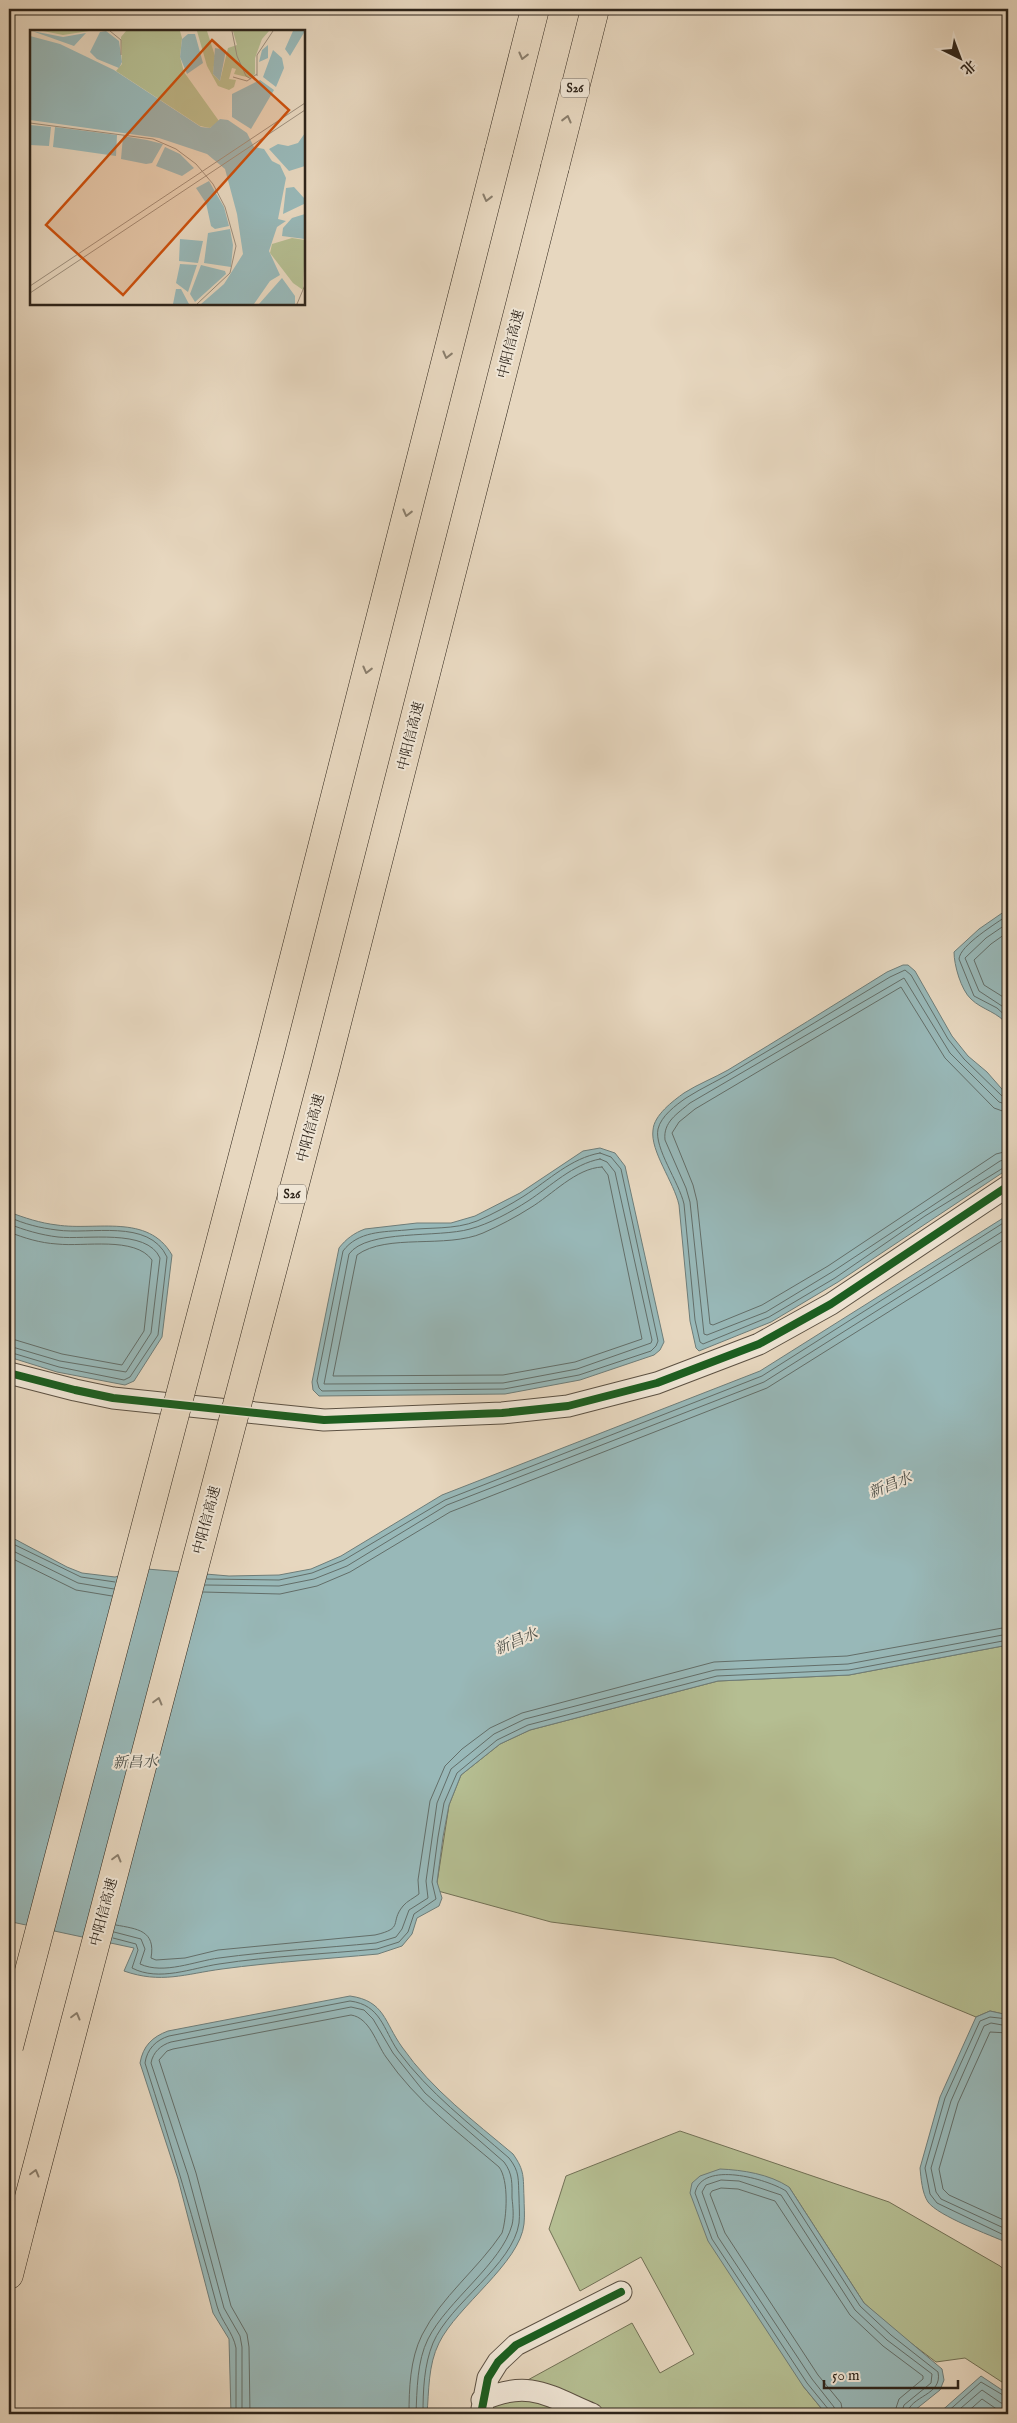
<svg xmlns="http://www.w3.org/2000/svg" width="1017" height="2423" font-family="'IM FELL English','Noto Serif SC',serif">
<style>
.green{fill:#b5be92;stroke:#727156}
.water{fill:#98b8b8;stroke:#6e7d79}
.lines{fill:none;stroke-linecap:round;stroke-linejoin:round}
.shore{stroke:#636e69;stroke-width:1}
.minor-casing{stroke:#5c5143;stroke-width:23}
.highway-casing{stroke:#2e241a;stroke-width:29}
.minor{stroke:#efe5d5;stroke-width:21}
.highway{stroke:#e7d7bf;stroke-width:28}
.highway-bridge-casing{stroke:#2e241a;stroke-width:29;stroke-linecap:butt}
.highway-bridge{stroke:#e7d7bf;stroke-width:28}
.cycleway-casing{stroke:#efe5d5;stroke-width:11}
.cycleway{stroke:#1b5e20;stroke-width:8}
.oneway{stroke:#8a7e6c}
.labels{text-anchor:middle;stroke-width:4;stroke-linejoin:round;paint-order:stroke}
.shield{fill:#efe5d5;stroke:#685e52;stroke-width:1}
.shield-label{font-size:12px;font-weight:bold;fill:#2e241a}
.street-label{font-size:14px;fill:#2e241a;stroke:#efe5d5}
.water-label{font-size:15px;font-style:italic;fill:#4e5049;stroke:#efe5d5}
.inset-road{fill:none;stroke:#9d8f7d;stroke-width:1}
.view{fill:#cc510e;fill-opacity:0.15;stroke:#cc510e;stroke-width:2.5}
.inset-edge{fill:none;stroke:#2e241a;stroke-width:2.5}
</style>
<rect width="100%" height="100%" fill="#e7d7bf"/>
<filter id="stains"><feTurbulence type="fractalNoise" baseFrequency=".004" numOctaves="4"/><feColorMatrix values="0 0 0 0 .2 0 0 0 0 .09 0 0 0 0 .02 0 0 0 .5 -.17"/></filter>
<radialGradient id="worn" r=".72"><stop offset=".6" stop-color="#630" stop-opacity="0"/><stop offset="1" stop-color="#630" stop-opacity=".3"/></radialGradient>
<path class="green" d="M1008 1645V2015L990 2011 976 2017 834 1958 551 1922 438 1891 437 1883 449 1805 461 1775 500 1744 530 1730 718 1681 849 1675Z
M680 2131 889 2202 1000 2266 1008 2273V2386L965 2358 936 2362 895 2331 864 2303 789 2187 803 2386 826 2414H489V2407L515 2387 632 2323 660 2373 694 2354 641 2257 580 2291 549 2229 566 2176Z"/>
<path class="water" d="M1008 909V1026C999 1012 982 1010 971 999 961 990 954 965 954 952L979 929Z
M903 965H908L915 971 952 1036 968 1056 987 1072 1008 1096V1169L838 1282 771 1322 699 1351 696 1348 690 1321 679 1205C674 1182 650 1151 653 1130 654 1115 673 1101 684 1093 698 1084 714 1078 728 1070 781 1038 834 1005 887 972Z
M600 1148 615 1153 625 1166 664 1342 660 1350 654 1355 580 1380 505 1394 319 1396 313 1390 312 1382 339 1248C346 1239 354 1233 365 1229L417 1223H451L475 1216 520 1193 583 1151Z
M9 1212C25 1218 40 1223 57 1225 96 1231 148 1213 172 1255L162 1337 134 1381 125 1385 57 1372 9 1357Z
M1008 1215V1645L849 1675 718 1681 530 1730 500 1744 461 1775 449 1805 443 1837 437 1882 442 1898 439 1906 417 1918 412 1934 402 1946 378 1954C326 1959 274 1962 222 1969 185 1974 161 1984 124 1971L134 1948 12 1922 9 1931V1536L67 1567 82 1573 115 1577 147 1569 229 1576 279 1575 311 1569 341 1556 442 1495 760 1371Z
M350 1996C385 2001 384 2022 402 2047 432 2090 474 2121 513 2154 525 2171 523 2177 524 2197 524 2205 525 2215 524 2224 520 2263 457 2306 439 2343 428 2365 429 2391 427 2414H231L229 2339 213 2313 178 2179 140 2063C143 2046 152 2037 168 2031Z
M990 2011 1008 2015V2243C990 2235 938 2216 928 2202 922 2193 921 2178 920 2168L940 2097 976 2017Z
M720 2169C743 2170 769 2174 789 2187L864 2303 942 2369 944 2380 940 2390 910 2414H826L803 2386 708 2241 690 2193 692 2183 700 2176Z
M981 2376 1008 2394V2414H938Z"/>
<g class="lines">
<path class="shore" d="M1008 915C997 923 960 945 959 959L974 996 997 1008 1008 1018
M1008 923 986 938 965 958 979 991 1008 1010
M1008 932 991 944 974 960 984 985 1008 1000
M1008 1099 1003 1097 964 1059 948 1039 911 975 905 970 890 977C840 1007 790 1038 739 1068 722 1079 703 1087 686 1098 676 1105 661 1116 658 1129 654 1148 679 1182 684 1204L695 1320 700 1342 703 1344 769 1317 835 1278 925 1216 1008 1165
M1008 1105 999 1102 950 1053 904 978 690 1103C677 1114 663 1122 665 1140L686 1188 690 1202 704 1334 707 1335 766 1312 832 1272 1000 1161 1008 1159
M1008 1113 994 1108 945 1058 901 987 695 1109 679 1122 672 1133 693 1185 697 1201 710 1324 713 1325 762 1305 828 1266 996 1154 1008 1151
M600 1153 611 1157 621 1169 658 1341 656 1346 651 1351 579 1375 504 1389 322 1391 319 1388 317 1381 343 1251C358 1231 383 1232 406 1230 430 1227 454 1230 477 1221 493 1214 510 1205 524 1196 549 1180 571 1158 600 1153Z
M600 1159 607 1162 615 1172 652 1340 651 1343 577 1369 503 1383 324 1384 349 1254C367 1229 439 1238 470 1229 489 1224 511 1212 528 1201 551 1186 573 1164 600 1159Z
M602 1167 608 1175 642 1339 575 1362 503 1375 333 1376 357 1255C387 1233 446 1249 483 1233 499 1226 516 1217 530 1208 552 1195 576 1168 602 1167Z
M9 1217C24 1224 40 1228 57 1230 90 1235 149 1218 167 1257L158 1335 130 1377 124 1380 59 1367 9 1352
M9 1224C24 1230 41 1235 58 1237 85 1240 147 1228 160 1258L151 1333 126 1372 60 1361 9 1346
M9 1232C24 1238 40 1243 57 1244 84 1247 135 1236 152 1260L144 1331 122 1365 62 1354 9 1338
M9 1542 81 1577 115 1582
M9 1549 78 1583 114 1589
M9 1557 76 1590 112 1596
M207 1579 279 1580 312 1573 344 1560 445 1500 762 1376 1008 1220
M205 1585 279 1586 314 1579 347 1566 447 1505 764 1382 1008 1228
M203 1592 280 1594 317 1586 350 1572 450 1512 767 1388 1008 1237
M116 1925C137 1929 156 1930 151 1958L156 1960 185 1958 218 1950 375 1935C405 1928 389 1923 403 1906 407 1901 414 1898 419 1894L418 1880 430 1801 445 1766 462 1749 490 1728 522 1713 714 1662 847 1656 1008 1627
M114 1932 141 1939 145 1949 140 1964C164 1975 195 1961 219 1958 271 1951 324 1948 376 1943L396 1937 402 1929 409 1910 428 1898 426 1881 437 1803 451 1769 494 1734 525 1719 715 1670 848 1664 1008 1634
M113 1938 136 1944 138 1950 132 1968C159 1982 192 1968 219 1964 271 1956 325 1954 377 1949L399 1942 408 1932 414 1914 436 1899 432 1882 438 1837 444 1803 457 1773 497 1740 528 1725 717 1676 849 1670 1008 1640
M1008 2019 990 2017 980 2021 945 2098 925 2168 930 2194 937 2203 1008 2237
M1008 2026 991 2023 984 2026 951 2101 931 2168 936 2192 941 2199 1008 2230
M1008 2033 990 2032 958 2103 939 2169 943 2189 949 2195 1008 2222
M236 2414V2348C233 2332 221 2321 217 2306 195 2224 171 2144 145 2063 147 2049 156 2040 169 2036L350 2001C381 2005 383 2029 398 2051 429 2093 470 2124 509 2158 520 2172 518 2179 519 2197 519 2205 520 2215 519 2223 513 2265 450 2303 433 2343 424 2365 423 2390 423 2414
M242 2414V2347L240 2336 224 2308 188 2175 151 2063C153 2052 161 2045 171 2042L351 2007 364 2010 373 2019 393 2053 425 2093 504 2162C513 2174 512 2184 512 2198 513 2207 514 2217 512 2225 502 2263 447 2301 428 2339 417 2361 417 2390 416 2414
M250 2414 249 2347 247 2334 231 2306 196 2173 159 2060 167 2051 173 2049 351 2015C370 2018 376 2043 386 2057 416 2101 459 2133 499 2167 509 2180 507 2217 502 2233 478 2269 441 2297 422 2335 410 2359 409 2389 409 2414
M830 2414 829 2410 807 2383 712 2239 695 2193C702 2160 767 2179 786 2191L860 2306 891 2335 938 2372C943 2396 910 2395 907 2414
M836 2414 834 2407 812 2379 718 2237 702 2192 706 2185 721 2180 739 2181 781 2195 855 2310 887 2340 932 2374 931 2383 904 2405 901 2414
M843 2414 841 2403 818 2375 725 2233 710 2194 712 2191 721 2188 738 2189 775 2201 850 2315 883 2346 923 2376V2379L899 2399 894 2414
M945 2414 981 2382 1008 2398
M954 2414 982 2390 1001 2403 1008 2404
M965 2414 982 2399 998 2410 1008 2412"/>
<g class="minor-casing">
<path id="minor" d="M9 1373 75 1390 113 1398 324 1420 502 1413 568 1406 657 1383 759 1344 831 1304 1008 1186
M482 2400C529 2379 549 2396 592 2414
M481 2414 488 2378 498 2362 516 2345 621 2292"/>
</g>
<g class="highway-casing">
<path id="highway" d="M499 151 535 9
M555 167 595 9
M9 2275 23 2220"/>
</g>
<use href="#minor" class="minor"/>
<use href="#highway" class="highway"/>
<g class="highway-bridge-casing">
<path id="highway-bridge" d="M9 2047 270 1052 499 151
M23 2220 326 1066 555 167"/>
</g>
<use href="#highway-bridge" class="highway-bridge"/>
<g class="cycleway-casing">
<path id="cycleway" d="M9 1373 75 1390 113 1398 324 1420 502 1413 568 1406 657 1383 759 1344 831 1304 1008 1186
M481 2414 488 2378 498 2362 516 2345 621 2292"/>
</g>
<use href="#cycleway" class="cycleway"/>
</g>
<defs><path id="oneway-chevron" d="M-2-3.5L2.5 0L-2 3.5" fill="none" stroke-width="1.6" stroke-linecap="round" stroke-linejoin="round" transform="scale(1.25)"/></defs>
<g class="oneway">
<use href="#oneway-chevron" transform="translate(523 56) rotate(104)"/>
<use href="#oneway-chevron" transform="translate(567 119) rotate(-76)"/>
<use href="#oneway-chevron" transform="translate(487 198) rotate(104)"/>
<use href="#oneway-chevron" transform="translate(447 355) rotate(104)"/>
<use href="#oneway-chevron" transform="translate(407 513) rotate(104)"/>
<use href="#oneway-chevron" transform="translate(367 670) rotate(104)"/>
<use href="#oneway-chevron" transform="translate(158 1701) rotate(-75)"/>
<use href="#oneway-chevron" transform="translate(117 1858) rotate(-75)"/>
<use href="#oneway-chevron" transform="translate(76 2016) rotate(-75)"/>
<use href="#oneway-chevron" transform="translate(35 2173) rotate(-75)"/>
</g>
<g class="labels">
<g class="shield">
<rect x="561" y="78.5" width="28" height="19" rx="4"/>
<rect x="278" y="1184.5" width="28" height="19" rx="4"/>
</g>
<g class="shield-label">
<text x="575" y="92">S26</text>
<text x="292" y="1198">S26</text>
</g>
<g class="street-label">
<text transform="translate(510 344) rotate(-76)" y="5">中阳信高速</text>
<text transform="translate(410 736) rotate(-76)" y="5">中阳信高速</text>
<text transform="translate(310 1128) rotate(-75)" y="5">中阳信高速</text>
<text transform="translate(206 1520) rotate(-75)" y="5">中阳信高速</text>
<text transform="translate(103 1912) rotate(-75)" y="5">中阳信高速</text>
</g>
<g class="water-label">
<text transform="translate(890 1485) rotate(-22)" y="5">新昌水</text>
<text transform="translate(516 1641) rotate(-23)" y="5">新昌水</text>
<text transform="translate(135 1762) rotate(-2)" y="5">新昌水</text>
</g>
</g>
<g transform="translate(30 30)">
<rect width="275" height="275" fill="#e7d7bf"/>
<path d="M13 1H59L33 5ZM96 1H150L152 8 150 27 154 42 189 91 180 98 170 96 86 41 92 34 91 7ZM167 1H177L185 26 183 44 190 51 198 18 207 15 203 1H239L232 9 225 28V44L221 48 204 44 206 39 202 38 199 49 206 50 204 57 199 60 188 56 177 36ZM262 208 275 210 273 260 263 253 240 223 242 214Z" fill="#b5be92"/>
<path d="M2 1 33 7 56 3 44 16ZM76 1 89 11 92 32 89 38 67 29 60 22 70 2ZM263 1H275L260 26 255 19ZM158 4H165L173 33 157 44 150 27 152 9ZM0 6 30 14 84 40 171 97 180 98 190 89 198 90 217 103 224 117 234 119 242 131 250 135 256 148 248 189 256 191 247 197 239 221 250 245 240 251 224 274H171L194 254 213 224 207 184 195 139 177 124 129 108 0 90ZM238 15V28L229 32 232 20ZM185 18 196 20 190 51 183 44ZM243 20 252 28 254 38 246 57 233 47ZM230 50 244 60 221 99 202 87V64ZM0 95 21 97 19 116 0 115ZM25 97 87 105 86 126 23 117ZM275 103V136L259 141 239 119 248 114 258 116 268 113ZM93 106 117 110 133 114 122 133 116 134 91 129ZM135 117 150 124 164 138 152 146 126 136ZM179 151 194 177 199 196 185 199 181 196 176 173 166 158ZM264 157 274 168V174L253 184 256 158ZM275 184V209L252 206 253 198 262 188ZM200 199 203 215 201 237 174 233 178 203ZM150 209 173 211 168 233 149 231ZM150 234 167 235 158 262 146 253ZM171 235 195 241 196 244 165 272 160 264ZM252 248 265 266V274H229ZM146 259H151L159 274H143Z" fill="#98b8b8"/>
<path class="inset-road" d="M80 1 91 10V25M202 1 207 26 216 46 221 49M227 46V25L243 1M203 47 217 51 227 44M0 93 123 109 146 119 166 134 183 154 195 177 206 216 200 243 167 274M0 256 275 73M0 263 275 80M267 274 275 255"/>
<path class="view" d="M182 10 259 80 93 265 16 195Z"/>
<rect width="275" height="275" class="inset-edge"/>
</g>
<rect width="1017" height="2423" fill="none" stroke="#e7d7bf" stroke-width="30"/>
<rect x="10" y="10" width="997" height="2403" fill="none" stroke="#2e241a" stroke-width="2.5"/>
<rect x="15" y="15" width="987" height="2393" fill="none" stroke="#2e241a"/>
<g transform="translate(960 58) rotate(138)" stroke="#efe5d5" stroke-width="4" paint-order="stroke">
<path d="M0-4L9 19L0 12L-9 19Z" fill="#2e241a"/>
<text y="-8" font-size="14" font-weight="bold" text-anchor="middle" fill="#2e241a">北</text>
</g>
<path d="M824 2380v8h134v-8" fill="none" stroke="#2e241a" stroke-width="2.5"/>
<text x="832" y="2380" font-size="15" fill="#2e241a" stroke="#efe5d5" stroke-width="4" paint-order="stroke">50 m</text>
<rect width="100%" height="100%" filter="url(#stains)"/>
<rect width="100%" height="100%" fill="url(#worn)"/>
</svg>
